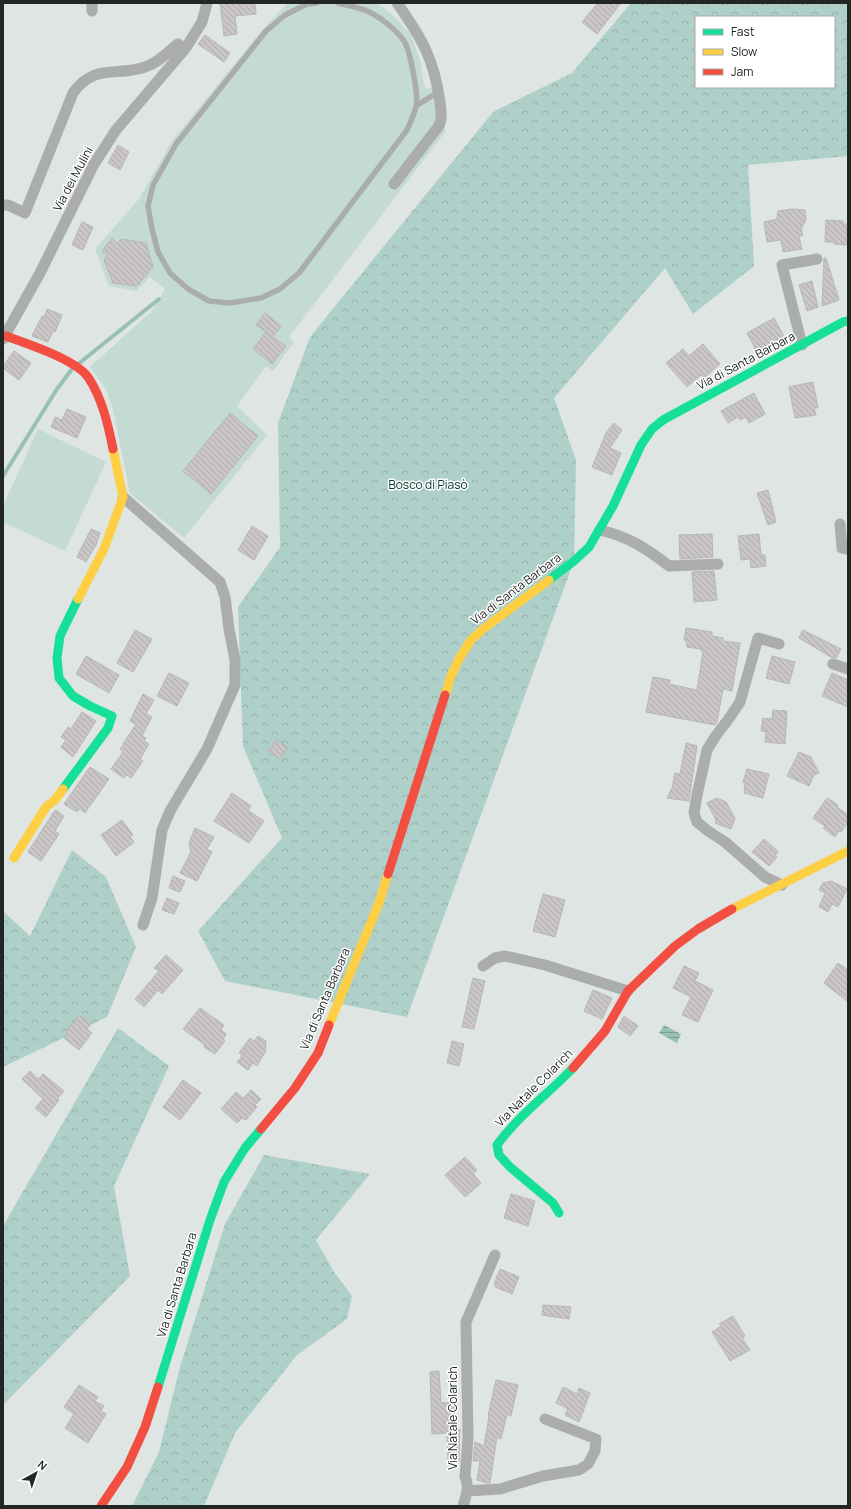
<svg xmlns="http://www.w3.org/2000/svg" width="851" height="1509" font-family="Manrope,sans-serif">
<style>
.green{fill:#c4dad5}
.forest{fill:url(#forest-crowns);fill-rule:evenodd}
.water{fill:url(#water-rules)}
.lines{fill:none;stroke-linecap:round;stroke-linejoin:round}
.stream{stroke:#99c0b7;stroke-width:4}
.building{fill:url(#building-back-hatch);stroke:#b6b7b6}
.lane{stroke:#aaadac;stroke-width:5.5}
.street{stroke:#aaadac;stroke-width:11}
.fast{stroke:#16e098;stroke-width:9}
.slow{stroke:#ffcf43;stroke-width:9}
.jam{stroke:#f24e42;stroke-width:9}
.labels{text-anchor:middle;stroke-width:3;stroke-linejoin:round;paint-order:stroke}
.street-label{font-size:12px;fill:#222625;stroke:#fff}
.park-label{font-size:12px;fill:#01352d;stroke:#fff}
</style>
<defs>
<pattern id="forest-crowns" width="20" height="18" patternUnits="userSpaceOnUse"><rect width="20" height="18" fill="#afd0c8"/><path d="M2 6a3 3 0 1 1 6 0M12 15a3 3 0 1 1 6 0" fill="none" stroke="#96b2ac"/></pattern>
<pattern id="water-rules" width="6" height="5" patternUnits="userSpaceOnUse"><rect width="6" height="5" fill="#99c0b7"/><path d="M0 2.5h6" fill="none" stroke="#7c9c95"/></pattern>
<pattern id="building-back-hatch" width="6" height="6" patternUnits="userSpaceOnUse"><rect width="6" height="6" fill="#cbc6c6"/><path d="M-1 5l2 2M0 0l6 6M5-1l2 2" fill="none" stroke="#aeaaaa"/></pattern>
</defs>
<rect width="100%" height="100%" fill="#dee5e3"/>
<path class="green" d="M288 3H377L394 16 411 35 420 60 425 89 441 84 444 107 445 132 289 337 294 342 273 371 266 366 237 406 267 435 184 538 130 493 113 409 106 389 90 367 152 311 165 289 150 277 136 291 109 286 95 249 139 199 172 141 263 29Z
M38 429 106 462 65 551 3 522V506Z"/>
<path class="forest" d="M631 3H848V156L748 165 754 266 693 314 665 268 554 398 576 460 574 561 407 1017 225 981 198 931 282 838 243 746 238 607 280 547 278 423 310 337 493 112 572 73ZM696 17H834V87H696Z
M72 850 106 877 136 947 107 1017 3 1067V911L30 936Z
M118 1028 169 1066 114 1186 130 1276 3 1405V1226Z
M264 1155 370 1174 316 1240 334 1272 352 1296 347 1319 297 1355 235 1433 204 1506H132L159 1452 180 1367 225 1224Z"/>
<path class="water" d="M664 1025 681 1034 677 1043 659 1033Z"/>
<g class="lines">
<path class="stream" d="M77 365 159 299
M3 476 57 389 72 369"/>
</g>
<path class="building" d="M220 3H255L256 14 235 16 237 34 224 36Z
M598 3H621L597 34 582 22Z
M205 35 230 53 224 62 198 44Z
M118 145 129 152 120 170 108 163Z
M792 209 805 210 806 220 801 229 803 235 799 237 802 249 783 252 781 240 767 242 764 222 777 219 778 211Z
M826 220 843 221V224H848V245L834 244 833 242H825Z
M82 222 93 227 83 250 72 245Z
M112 238 117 243 121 239 146 243 153 267 137 286 113 283 104 260 107 255 102 251Z
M824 258H826L839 300 822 306Z
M812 281 818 307 807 311 799 285Z
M47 309 62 315 55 332 53 331 48 342 32 336 42 316 44 317Z
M265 313 281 326 273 337 286 346 272 364 253 349 266 332 256 325Z
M774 318 785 338 758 354 747 333Z
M703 344 720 364 704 378 701 375 687 387 666 363 683 349 689 356Z
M14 351 31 363 19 380 3 368V366Z
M813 382 818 408H814L816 415 795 418 789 387Z
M754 393 765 414 749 423 746 417 740 420 738 417 728 423 721 411Z
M67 409 86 417 77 438 51 427 55 417 62 420Z
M230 413 258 436 211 494 183 471Z
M614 423 622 430 610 448 621 453 612 475 592 467 606 433Z
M768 490 776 522 768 525 757 493Z
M252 526 268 536 254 560 238 550Z
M91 529 100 533 96 545 86 562 77 557Z
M712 534 713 557 680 559 679 535Z
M759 534 761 555H765L766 566 751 568 750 559 741 560 738 536Z
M714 571 717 600 694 602 692 572Z
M686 628 712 632V636L723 638V641L740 643 732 691 723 689 717 722 715 725 646 712 653 677 670 680 669 684 697 690 703 651H701V649L687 647 686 640H684Z
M135 630 152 639 133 672 117 663Z
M803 630 841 649 836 658 831 657 799 638Z
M86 656 119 675 109 693 76 674Z
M772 656 795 662 789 684 766 678Z
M169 673 189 683 177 706 157 696Z
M832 673 848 680V707L822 696Z
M143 694 154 700 146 714 152 717 142 736 146 738 144 741 149 744 140 759 143 761 131 778 127 775 124 778 111 769 123 752 120 749 124 744H123L136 724 130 721Z
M773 710 787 711 785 744 765 742 766 732 761 731 763 718 772 719Z
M82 712 96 721 73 757 61 747 66 740 61 737 68 727 71 729Z
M276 740 288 747 280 759 268 752Z
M686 743 697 746 689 801 667 798 672 788 675 773 680 774Z
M799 752 811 757 819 773 814 775 809 786 787 776Z
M90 767 109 779 85 813 80 809 77 812 64 804Z
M747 769 769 774 763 798 744 793 745 783 743 782Z
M232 793 251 806 248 810 264 821 249 843 214 821Z
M717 798 726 802 735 818 731 829 715 823 716 820 707 803Z
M827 798 838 805 837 807 848 815V822L841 832 839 831 835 837 823 828 825 826 813 818Z
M56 810 64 816 55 831 59 834 41 861 28 852 53 813Z
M122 820 133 835 130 837 134 842 116 856 101 835Z
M195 828 214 837 207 849 212 852 197 881 180 873 191 852 189 843Z
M764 839 778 851 775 856 777 857 769 866 752 852Z
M173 876 185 881 180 892 169 888Z
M831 881 847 889 838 907 832 904 828 912 819 907 825 893 819 890 823 883Z
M543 894 565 900 555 937 533 931Z
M167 898 179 903 174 914 162 910Z
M166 955 183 970 162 994 158 990 144 1007 135 999 159 971 154 968Z
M838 963 848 970V1002L824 983Z
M684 966 699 973 695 981 713 990 698 1022 682 1015 691 997 673 988Z
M473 978 485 981 474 1029 462 1027Z
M593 990 612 998 602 1019 584 1011Z
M200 1008 224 1025 221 1030 226 1034 223 1040 225 1041 215 1054 204 1047 205 1045 183 1029Z
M79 1015 91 1024 87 1029 92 1033 79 1050 64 1038 68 1033 66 1032Z
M624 1016 638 1026 630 1036 618 1027Z
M258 1036 266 1041 265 1052 257 1066 253 1063 248 1070 237 1062 242 1056 239 1053 250 1038 254 1041Z
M452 1041 464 1044 459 1066 447 1063Z
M30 1071 38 1079 43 1074 64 1091 57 1099 59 1100 46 1117 35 1108 43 1099 22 1079Z
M183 1080 201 1093 180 1120 163 1107Z
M251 1090 261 1099 255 1105 257 1107 246 1120 242 1118 237 1123 221 1109 236 1092 243 1098Z
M465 1157 477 1170 473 1174 481 1183 465 1197 445 1175Z
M511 1194 535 1201 528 1226 504 1218Z
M500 1269 519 1277 512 1294 495 1287 496 1285 494 1284Z
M543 1305 571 1307 569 1319 542 1315Z
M733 1316 745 1336 742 1338 750 1350 730 1361 712 1332 721 1326 719 1324Z
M439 1371 441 1403 454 1402 455 1429H460L459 1462H448L447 1433 432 1434 430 1372Z
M496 1380 518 1385 511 1416 507 1414 501 1439 497 1437 490 1483H487L477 1480 480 1461H473L475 1442 484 1446 489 1416H488Z
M79 1385 98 1397 95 1401 104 1406 101 1411 106 1414 88 1443 65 1428 74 1414 64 1407Z
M563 1387 577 1394 579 1388 590 1393 579 1422 565 1415 568 1409 556 1403Z"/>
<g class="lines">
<path class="lane" d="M317 3 307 4 285 15 266 31 176 144 153 185 148 206 152 229 158 252 170 273 188 289 209 301 230 303 261 298 280 289 299 273 407 130C410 123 414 115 416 107 419 96 410 50 404 41 397 31 384 20 373 14 363 8 350 6 338 3
M416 106 438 92"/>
<path class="street" d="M92 3V11
M394 184 438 127C443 119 441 111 440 102 434 59 422 38 397 3
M3 205H8L25 213 73 93C94 63 117 77 145 67 159 63 167 52 178 44L185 49
M3 339 40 273 94 164 116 130 185 49 202 22 207 3
M802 345 782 265 817 259
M123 497 220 582 225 597 229 629 235 660V685L207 749 170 811 162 830 152 898 143 925
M840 524 842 548 848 549
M600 530C629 537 646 548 669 566L718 564
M779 644 758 638 740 702 730 717 715 737 707 750 697 795 694 813 697 822 708 831 725 842 765 877 782 885
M833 664 848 669
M483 966 495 958 505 956 545 965 628 991
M467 1491 500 1489 543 1476 579 1470 588 1464 595 1451 596 1439 545 1419
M463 1506C466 1496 470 1486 465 1477L468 1438 466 1322 495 1255"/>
<path class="fast" d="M549 580 574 561 589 547 613 506 641 445 652 429 663 420 843 322 848 321
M63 789 108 728 112 716 90 706 73 696 59 678 57 658 60 636 78 599
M559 1213 553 1203 510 1167 499 1155 497 1145C518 1116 548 1094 573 1068
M158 1387 210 1220 224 1182 245 1148 261 1129"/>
<path class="slow" d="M78 599 104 549 123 497 113 449
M445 695 451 676 459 659 471 640 483 629 549 580
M14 858 46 807 55 800 63 789
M732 909 848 851
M329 1025 379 903 388 874"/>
<path class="jam" d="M6 336C27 344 75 359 88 377 102 398 108 424 113 449
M388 874 445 695
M573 1068 605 1031 628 991 675 946 698 929 732 909
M261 1129 295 1088 318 1053 329 1025
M101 1506 127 1467 145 1427 158 1387"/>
</g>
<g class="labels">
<g class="street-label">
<text transform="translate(73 179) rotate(-62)" y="4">Via dei Mulini</text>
<text transform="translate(746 361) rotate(-28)" y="4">Via di Santa Barbara</text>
<text transform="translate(516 589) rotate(-37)" y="4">Via di Santa Barbara</text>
<text transform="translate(325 999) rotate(-67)" y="4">Via di Santa Barbara</text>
<text transform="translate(534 1088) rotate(-45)" y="4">Via Natale Colarich</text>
<text transform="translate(177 1285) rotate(-73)" y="4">Via di Santa Barbara</text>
<text transform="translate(453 1418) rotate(-90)" y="4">Via Natale Colarich</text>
</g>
<g class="park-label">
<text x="428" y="489">Bosco di Piasò</text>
</g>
</g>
<rect width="851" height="1509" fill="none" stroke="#222625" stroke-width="8"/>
<rect x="695" y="16" width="140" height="72" fill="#ffffff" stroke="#a7a8a8"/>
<rect x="703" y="29" width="20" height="6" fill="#16e098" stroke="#a7a8a8"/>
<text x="731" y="36" font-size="12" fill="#222625">Fast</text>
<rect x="703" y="49" width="20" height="6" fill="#ffcf43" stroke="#a7a8a8"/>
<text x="731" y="56" font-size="12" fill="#222625">Slow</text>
<rect x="703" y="69" width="20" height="6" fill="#f24e42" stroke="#a7a8a8"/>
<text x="731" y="76" font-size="12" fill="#222625">Jam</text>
<g transform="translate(36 1473) rotate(40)" stroke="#ffffff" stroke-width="3" paint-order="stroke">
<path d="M0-3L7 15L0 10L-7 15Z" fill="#222625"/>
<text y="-6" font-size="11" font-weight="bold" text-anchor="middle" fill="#222625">N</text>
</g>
</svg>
